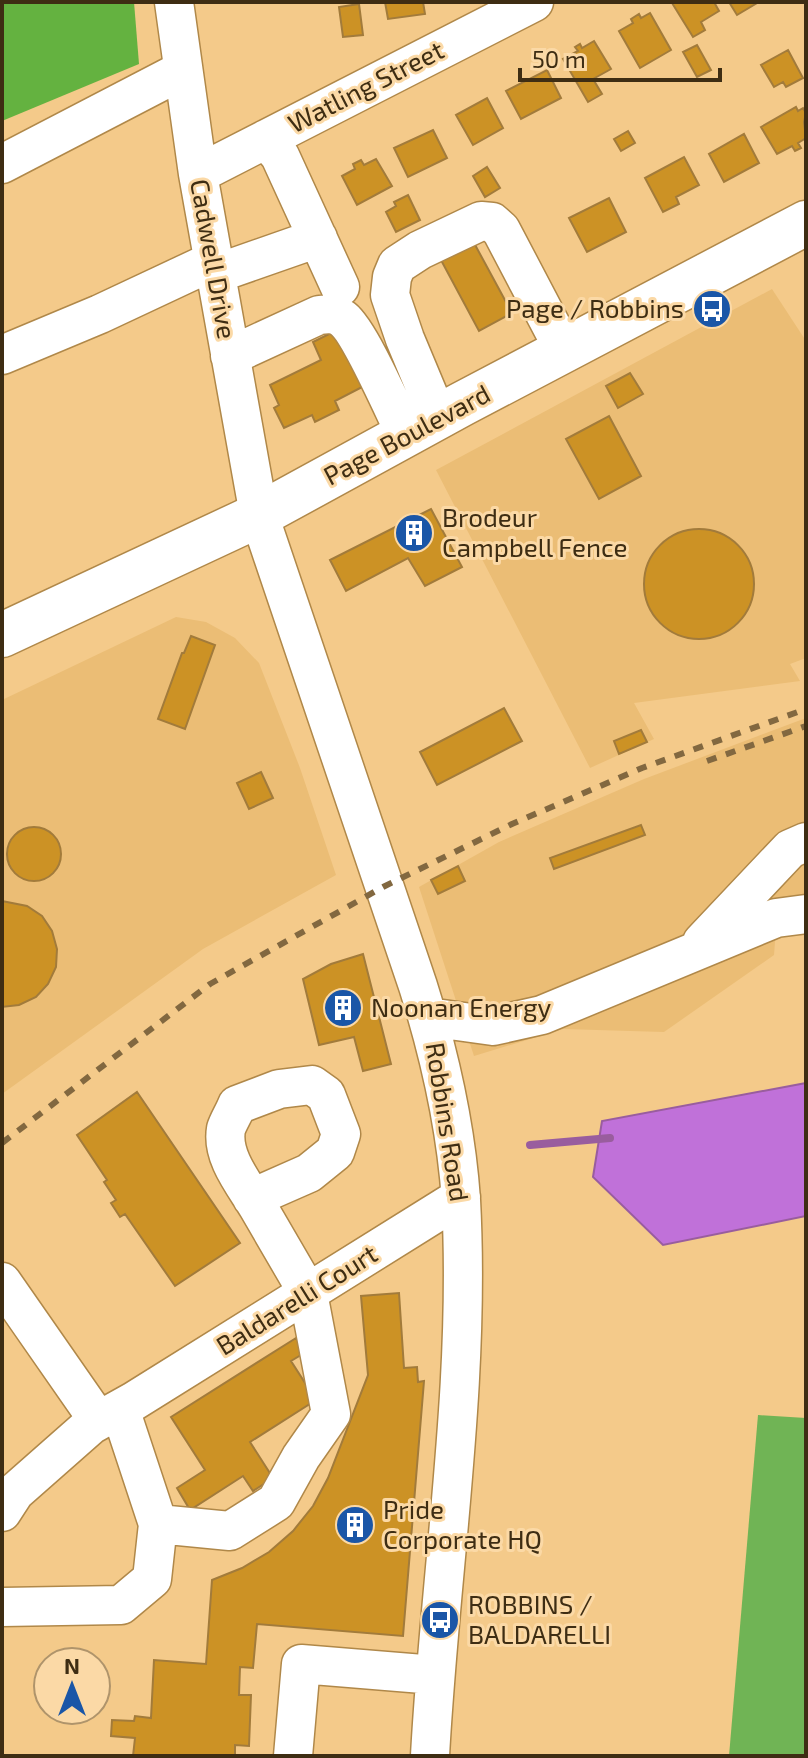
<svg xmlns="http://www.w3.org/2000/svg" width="808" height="1758" font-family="'Exo 2',sans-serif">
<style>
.built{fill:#ebbd75}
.green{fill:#70b455}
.forest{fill:#64b240}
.water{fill:#c071d9;stroke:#995d9e;stroke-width:2}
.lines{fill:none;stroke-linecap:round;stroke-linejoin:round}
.stream{stroke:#995d9e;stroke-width:8}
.building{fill:#cc9225;stroke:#a27b3b;stroke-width:2}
.minor-casing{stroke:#b08849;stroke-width:41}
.major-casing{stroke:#b08849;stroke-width:47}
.minor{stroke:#fff;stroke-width:38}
.major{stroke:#fff;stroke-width:44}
.rail{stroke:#826840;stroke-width:6;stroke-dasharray:10 10;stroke-linecap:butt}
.labels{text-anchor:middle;stroke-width:6;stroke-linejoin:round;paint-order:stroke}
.street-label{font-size:26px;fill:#3e2d13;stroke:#fbd9a6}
.poi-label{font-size:26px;fill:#3e2d13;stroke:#fbd9a6;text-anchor:start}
</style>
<rect width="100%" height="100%" fill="#f4ca8a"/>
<path class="built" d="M772 289 806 341V658L790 664 800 681 634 703 654 739 590 768 436 470Z
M176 617 206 622 235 638 259 663 300 768 336 875 203 949 2 1094V700Z
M806 718V925L776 928 774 955 664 1032 563 1029 474 1056 419 887 499 842 644 779Z"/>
<path class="green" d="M758 1415 806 1418V1756H729Z"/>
<path class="forest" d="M2 2H134L139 64 2 121Z"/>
<path class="water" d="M806 1083V1216L663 1245 593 1177 602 1121Z"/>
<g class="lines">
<path class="stream" d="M530 1145 610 1138"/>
</g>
<path class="building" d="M385 2H423L425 14 388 19Z
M674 2H714L719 11 701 22 705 30 693 37 672 3Z
M729 2H756L757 3 737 15Z
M359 4 363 35 343 37 339 7Z
M650 13 671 50 640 68 619 31 633 23 631 19 639 14 641 18Z
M594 41 611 69 593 79 602 94 588 102 563 59 578 51 575 47 580 44 582 48Z
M697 45 711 70 697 77 683 52Z
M788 50 803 78 786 87 783 82 774 87 761 65Z
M547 70 561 98 521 119 506 91Z
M487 98 503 128 473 145 456 115Z
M796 107 798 111 803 108 806 113 804 122 806 138 798 143 801 148 795 151 792 146 777 154 761 127Z
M433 130 447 158 408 177 394 148Z
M628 131 635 143 621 151 614 139Z
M744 134 759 163 724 182 709 154Z
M684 157 699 185 676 197 679 204 663 212 645 178Z
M376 159 392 186 357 205 342 176 355 169 353 164 361 160 364 165Z
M487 167 500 188 485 197 473 176Z
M408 195 420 220 396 232 386 212 396 206 394 202Z
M609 198 626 232 587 252 569 218Z
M467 230 512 313 479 331 434 247Z
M339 329 366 385 335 401 339 410 315 422 312 415 284 428 274 408 279 405 270 385 321 360 313 342Z
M630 373 643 394 618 408 606 386Z
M609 416 641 476 599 499 566 439Z
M431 509 462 567 425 586 408 558 346 591 330 560Z
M644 584a55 55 0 1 1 110 0a55 55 0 1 1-110 0Z
M191 636 215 645 185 729 158 719 182 653H184Z
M504 708 522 741 437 785 420 752Z
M641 730 647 742 619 754 614 741Z
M261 772 273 798 249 809 237 783Z
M641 825 645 835 554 869 550 858Z
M7 854a27 27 0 1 1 54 0a27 27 0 1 1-54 0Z
M458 866 465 881 438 894 431 880Z
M2 901 27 906 42 916 52 931 57 949 56 967 48 984 36 997 19 1005 2 1007Z
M363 954 391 1064 363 1071 354 1037 319 1045 303 979 331 964Z
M137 1092 240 1243 175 1286 125 1214 120 1217 111 1203 116 1200 104 1182 107 1180 77 1135Z
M399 1293 404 1368 417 1367 418 1382 424 1381 403 1636 257 1624 253 1668 240 1667 239 1695H251L249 1746 235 1745V1756H133L135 1738 111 1736 112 1720 134 1721 135 1716 151 1718 154 1660 206 1664 212 1580 242 1568 269 1552 293 1531 313 1506 328 1478 368 1375 361 1296Z
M296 1338 306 1352 291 1361 316 1400 250 1442 273 1478 253 1491 243 1476 190 1510 177 1488 205 1470 171 1417Z"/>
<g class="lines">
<g class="minor-casing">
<path id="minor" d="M174 2 198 174 259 515 418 986C440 1056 456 1127 461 1200 471 1385 440 1571 430 1756
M266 139 280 156 340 287
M2 164 183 70
M198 174 534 2
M215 274 318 238
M2 355 100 314 213 261
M230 356 319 315C327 314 335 313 343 319 360 332 394 411 406 435
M438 418 405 339 390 295 392 277 397 265 420 250 481 221 492 222 501 230 564 350
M702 942 790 849 806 842
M428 1017 493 1026 542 1015 776 918 806 914
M2 1282 98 1420
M2 1512 15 1492 91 1425 134 1401 461 1197
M158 1524 230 1531 276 1502 301 1457 331 1414 308 1293 258 1207C245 1185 221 1157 226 1129 228 1122 234 1113 237 1105L279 1089 312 1085 326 1095 341 1134 335 1152 309 1173 252 1198
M2 1607 121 1605 152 1579 158 1524 120 1409
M293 1756 301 1664 435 1675"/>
</g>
<g class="major-casing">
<path id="major" d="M2 635 259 515 462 404 806 223"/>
</g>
<use href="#minor" class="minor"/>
<use href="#major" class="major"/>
<path class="rail" d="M707 761 806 726
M2 1143 210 984 383 887 512 824 642 768 806 709"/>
</g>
<defs>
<g id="bus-disc" transform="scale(2)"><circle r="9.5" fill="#1a56a7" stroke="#fbd9a6"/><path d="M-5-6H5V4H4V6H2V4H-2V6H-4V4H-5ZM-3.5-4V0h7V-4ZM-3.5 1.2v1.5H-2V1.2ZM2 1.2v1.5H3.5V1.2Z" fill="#fff"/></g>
<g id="building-disc" transform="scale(2)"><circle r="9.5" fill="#1a56a7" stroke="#fbd9a6"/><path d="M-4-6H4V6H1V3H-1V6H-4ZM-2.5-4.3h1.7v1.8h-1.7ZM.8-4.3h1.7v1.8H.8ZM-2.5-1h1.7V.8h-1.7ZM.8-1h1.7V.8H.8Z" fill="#fff"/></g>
</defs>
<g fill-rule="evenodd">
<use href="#bus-disc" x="712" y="309"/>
<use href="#building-disc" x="414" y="533"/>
<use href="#building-disc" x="343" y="1008"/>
<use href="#building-disc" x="355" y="1525"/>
<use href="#bus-disc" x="440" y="1620"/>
</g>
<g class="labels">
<g class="street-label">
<text transform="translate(366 87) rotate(-27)" y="9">Watling Street</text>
<text transform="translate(213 259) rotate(80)" y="9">Cadwell Drive</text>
<text transform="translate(407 435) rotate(-28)" y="9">Page Boulevard</text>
<text transform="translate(447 1122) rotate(81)" y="9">Robbins Road</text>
<text transform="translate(297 1300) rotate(-32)" y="9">Baldarelli Court</text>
</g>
<g class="poi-label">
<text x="684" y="318" text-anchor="end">Page / Robbins</text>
<text x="442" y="527">Brodeur<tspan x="442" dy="30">Campbell Fence</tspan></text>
<text x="371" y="1017">Noonan Energy</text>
<text x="383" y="1519">Pride<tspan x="383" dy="30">Corporate HQ</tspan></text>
<text x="468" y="1614">ROBBINS /<tspan x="468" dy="30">BALDARELLI</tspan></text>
</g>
</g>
<rect width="808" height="1758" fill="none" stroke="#3e2d13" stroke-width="8"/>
<g transform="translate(72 1686)"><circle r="38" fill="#fbd9a6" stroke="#af946b" stroke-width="2"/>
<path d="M0-6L14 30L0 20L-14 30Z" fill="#1a56a7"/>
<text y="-12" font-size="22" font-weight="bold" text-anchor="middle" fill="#3e2d13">N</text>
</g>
<path d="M520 68v12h200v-12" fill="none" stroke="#3e2d13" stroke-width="4"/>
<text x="532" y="68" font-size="24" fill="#3e2d13" stroke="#fbd9a6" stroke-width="6" paint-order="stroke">50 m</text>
</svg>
